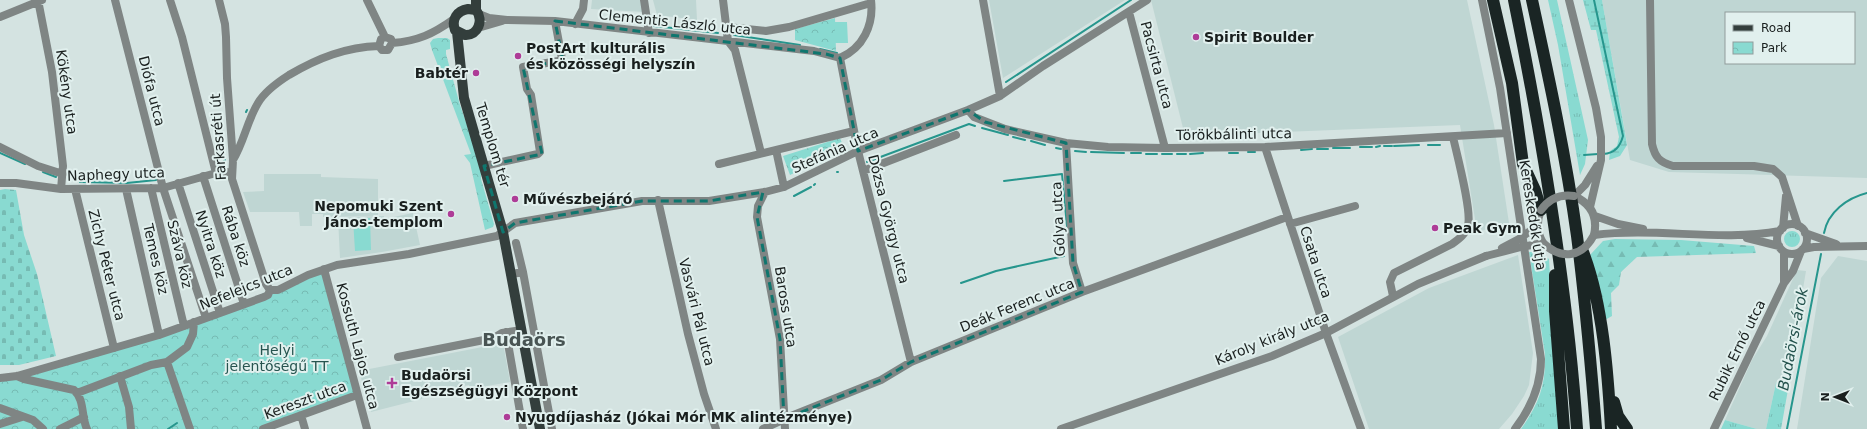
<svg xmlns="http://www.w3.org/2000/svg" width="1867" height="429" font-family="'DejaVu Sans',sans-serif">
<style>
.built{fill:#bfd6d3;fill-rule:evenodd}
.grass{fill:url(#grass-tufts)}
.forest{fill:url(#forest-firs)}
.wetland{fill:url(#wetland-marsh)}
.cemetery{fill:url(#cemetery-stones)}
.park{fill:url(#park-crowns)}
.pitch{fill:#89dad1}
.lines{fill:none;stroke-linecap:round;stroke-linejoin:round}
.stream{stroke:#26968d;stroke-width:2}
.minor{stroke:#7f8584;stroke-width:8}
.tertiary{stroke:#7f8584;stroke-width:8}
.primary{stroke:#333e3c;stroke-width:10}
.motorway{stroke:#1a2524;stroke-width:12}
.tertiary-bridge{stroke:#7f8584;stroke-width:8}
.marked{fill:none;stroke:#0f766e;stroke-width:3;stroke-dasharray:8 5;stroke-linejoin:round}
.poi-dot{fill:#ae3c97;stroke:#e1f0ee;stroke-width:1.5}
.labels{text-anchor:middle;stroke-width:4;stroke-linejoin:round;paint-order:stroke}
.street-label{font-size:14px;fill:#191f1e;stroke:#e1f0ee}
.poi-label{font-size:14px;font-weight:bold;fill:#191f1e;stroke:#e1f0ee;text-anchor:start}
.park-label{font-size:14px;fill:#275550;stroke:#e1f0ee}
.water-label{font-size:15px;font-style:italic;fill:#23514c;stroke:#e1f0ee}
.district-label{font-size:18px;font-weight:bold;fill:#485453;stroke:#e1f0ee}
</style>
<defs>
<pattern id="grass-tufts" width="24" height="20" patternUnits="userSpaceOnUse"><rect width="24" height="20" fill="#89dad1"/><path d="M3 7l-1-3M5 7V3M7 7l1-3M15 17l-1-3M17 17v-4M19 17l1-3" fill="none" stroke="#76bbb3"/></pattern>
<pattern id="forest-firs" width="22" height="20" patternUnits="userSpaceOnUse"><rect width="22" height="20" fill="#89dad1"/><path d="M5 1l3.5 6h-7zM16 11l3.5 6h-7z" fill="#76bbb3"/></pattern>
<pattern id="wetland-marsh" width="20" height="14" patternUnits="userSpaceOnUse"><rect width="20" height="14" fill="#89dad1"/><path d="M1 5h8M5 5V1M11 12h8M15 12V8" fill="none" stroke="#76bbb3"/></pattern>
<pattern id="cemetery-stones" width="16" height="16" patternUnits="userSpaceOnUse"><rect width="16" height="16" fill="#89dad1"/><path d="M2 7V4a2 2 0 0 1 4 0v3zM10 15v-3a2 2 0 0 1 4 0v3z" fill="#76bbb3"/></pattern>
<pattern id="park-crowns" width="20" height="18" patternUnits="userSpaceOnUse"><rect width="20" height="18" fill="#89dad1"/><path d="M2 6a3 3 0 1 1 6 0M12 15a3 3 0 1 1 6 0" fill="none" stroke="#76bbb3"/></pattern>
</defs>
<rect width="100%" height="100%" fill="#d4e3e1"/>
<path class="built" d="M592 0H642L644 12 591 9Z
M653 0H696L697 20 657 15Z
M989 0H1125L1003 78Z
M1151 0H1467L1494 125 1509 223 1477 232 1460 125 1185 136Z
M1602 0H1867V178L1669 172 1630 160ZM1726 13H1854V63H1726Z
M264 174H321V177L378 179V216H384V219L413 213 420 245 382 252 340 258 338 218 377 216 323 217V214H312V226H300L299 212H250L243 192 264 191Z
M1518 255 1533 353 1529 385 1524 396 1512 414 1499 429H1369L1338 337 1429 288Z
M1838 256 1867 261V429H1797L1821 278Z
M1797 270 1806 271 1789 372 1784 378H1781L1776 383 1766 429H1757L1725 420 1752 360 1767 336Z
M503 343 510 382 470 389 469 385 424 394 422 399 371 412 359 371Z"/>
<path class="grass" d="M1548 0H1557L1588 140 1585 164 1580 175 1558 45Z
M1784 239a8 8 0 1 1 16 0a8 8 0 1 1-16 0Z
M1529 252H1539L1549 259 1559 429H1521C1539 404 1546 385 1545 354Z
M1781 378 1788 381 1789 384 1781 429H1766L1776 383Z
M1725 420 1757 429H1721Z"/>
<path class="forest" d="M1615 239 1681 240 1754 246 1756 253 1637 257 1621 272 1619 285 1611 293 1612 316 1605 320 1590 255 1603 241Z"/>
<path class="wetland" d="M1583 0H1602L1627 145 1620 156 1609 160 1610 151 1617 146 1619 137 1596 30H1591Z"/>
<path class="cemetery" d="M5 189 16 190 24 235 37 274 56 356 19 365H0V190Z"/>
<path class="park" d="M835 18 836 51 795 40V29Z
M438 38H447L450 40V49L446 50V54L460 105 481 165V179L494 224 493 227 485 230 470 163 464 155 471 154 432 50 430 43 433 39Z
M840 138 844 148 790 175 783 156Z
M324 269 357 395 263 429H0V378L159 335Z"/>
<path class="pitch" d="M835 22H847L848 43H835Z
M370 218 371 250 355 251 353 219Z"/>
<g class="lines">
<path class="stream" d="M1594 0 1623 136C1620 147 1615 153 1603 154
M654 26 718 33
M734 35 800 45
M820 49 837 53
M1006 82 1131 0
M246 112 247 110
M982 128 1008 135
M1013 137 1025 140
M1031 141 1045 145
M1428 145H1440
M1384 146H1392
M1394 146 1419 145
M1360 147H1372
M1376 147 1380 146
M1056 148 1061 149
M1333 148H1350
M1317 149H1328
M1301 150 1312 149
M1075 151 1086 152
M1091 152 1124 153
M1248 152H1255
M0 153 25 164
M1131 153H1141
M1229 153H1238
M1146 154H1157
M1162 154H1172
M1177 154H1186
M1190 154 1203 153
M1584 155 1598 154
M867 162 969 124 975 126
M219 166 225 160
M43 172 56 177
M837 172H838
M1004 181 1062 174 1067 226
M80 182 127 183 156 180
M814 185 815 184
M794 196 811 187
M1824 233C1828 212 1847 198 1867 193
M961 283 996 271 1064 256
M168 429 177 423
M1787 429 1821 254"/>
<path class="minor" d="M38 0 52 72 63 166 61 189
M115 0 163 188 206 318
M170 0 182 37 216 173
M219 0 225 24 226 37 227 78 233 160 232 179 266 284 270 290
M367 0 385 37
M644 0 649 33
M723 0 728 41 735 50 761 153
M983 0 1000 96
M1482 0 1500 88 1541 359C1541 386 1531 408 1515 429
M1569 0 1596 108 1601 137V160L1590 207
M1650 0 1652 144C1655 157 1659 162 1673 166H1754L1773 169 1782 177 1798 226
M1129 12 1165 148
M479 14 489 18 507 20 555 21 814 51 840 58
M0 17 42 0
M575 24 583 9 584 0
M727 27 766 31 789 27 871 3
M478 28 502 21
M392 43C418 41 433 34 454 19
M840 58 858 151 911 362
M840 58C863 48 874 25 871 0
M968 110 974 117 1005 129 1066 143 1108 147 1165 148 1265 147 1507 133
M1066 143 1073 263 1082 292
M0 147 38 166 63 174
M1265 147 1326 333
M776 150 784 187
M233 160C244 142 247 121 258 103 265 91 278 82 289 75 318 58 346 47 379 46L382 50H388L392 43 391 39 385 37 381 39 379 46
M719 164 854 131
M484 166 538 154 540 152 531 95 527 89 523 67 558 61 562 59 555 21
M863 171 956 135
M203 176 244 304
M0 183H16L61 189 163 188 216 173 231 172
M178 183 220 313
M151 188 184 326
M75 189 114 348
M126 189 159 335
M765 192 758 206 757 217 780 339 785 429
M1574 196 1585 185 1597 166
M658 200 688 334 704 394 716 429
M1290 224 1355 206
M1783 228 1786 196
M516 243 523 272
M324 269 367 429
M512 274 523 272 552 429
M270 290H278L308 275 337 265 409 254 497 236 515 223 642 201H709L765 192 784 187 858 151 968 110 1000 96 1043 66 1147 0
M1393 296 1390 282 1394 273 1452 244C1459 239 1466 234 1468 225 1472 211 1457 155 1453 137
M506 332 523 429
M398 357 494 338 502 333 522 330
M167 362 190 429
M17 376 24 379 74 390C85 400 81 417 87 429
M120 376 129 407 131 429
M0 378 17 376 159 335 264 297 268 295 270 290
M77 393 151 365 167 362 187 347 193 334 194 322
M0 408 33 420 43 429
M301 415 305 429
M0 424 22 417
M60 429 84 417
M263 429 357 395
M763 429 791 416 881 380 911 362 1082 292 1287 217"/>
<path class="tertiary" d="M1574 196C1592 204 1598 217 1594 235 1657 227 1719 242 1780 231
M1541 210C1536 223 1537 232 1543 243
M1595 216 1618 224 1643 229
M1777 239a15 15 0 1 1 30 0a15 15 0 1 1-30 0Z
M1805 233 1836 244
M1747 238 1779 246
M1803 249 1814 247 1867 246
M1784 283V252
M1326 333 1361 429
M1061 429 1272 356 1326 333 1418 284 1486 256
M1714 429 1784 283 1793 271 1801 251"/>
<path class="primary" d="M476 0V10
M468 9 476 10C484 20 478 36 465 35L455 30C451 19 457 11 468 9Z
M457 32 464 98 503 232 540 429"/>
<path class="motorway" d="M1493 0 1512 83 1523 164 1535 190 1541 210
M1514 0C1543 142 1567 285 1577 429
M1532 0C1549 78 1566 157 1577 236 1585 300 1591 364 1596 429
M1583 252C1603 304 1608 374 1611 429
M1555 275V311L1564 429
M1614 402 1618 416 1627 429"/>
<path class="tertiary-bridge" d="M1541 210C1549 199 1560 194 1574 196
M1502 248 1519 239 1537 226
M1486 256 1521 247 1543 243C1561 260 1582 258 1594 235"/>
</g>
<path class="marked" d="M555 21 826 54 840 58 858 151 968 110 985 122 1066 143 1073 263 1082 292 911 362 881 380 784 419 780 339 757 217 763 192 709 201H642L515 223 503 232 484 166 542 154 523 67 563 61Z"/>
<g class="poi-dot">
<circle cx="1196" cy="37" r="4"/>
<circle cx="518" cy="56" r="4"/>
<circle cx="476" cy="73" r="4"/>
<circle cx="515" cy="199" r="4"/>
<circle cx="451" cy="214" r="4"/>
<circle cx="1435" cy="228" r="4"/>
<path d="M390 377h4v4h4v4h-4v4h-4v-4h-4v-4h4z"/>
<circle cx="507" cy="417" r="4"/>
</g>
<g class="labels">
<g class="street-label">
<text transform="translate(675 22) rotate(6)" y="5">Clementis László utca</text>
<text transform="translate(1157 65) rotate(75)" y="5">Pacsirta utca</text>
<text transform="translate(152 91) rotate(76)" y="5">Diófa utca</text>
<text transform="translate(67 92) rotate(82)" y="5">Kökény utca</text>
<text transform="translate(1234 134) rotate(-1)" y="5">Törökbálinti utca</text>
<text transform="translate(218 137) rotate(-94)" y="5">Farkasréti út</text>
<text transform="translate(493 145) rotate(73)" y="5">Templom tér</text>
<text transform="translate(835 150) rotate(-24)" y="5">Stefánia utca</text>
<text transform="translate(116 174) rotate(-2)" y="5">Naphegy utca</text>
<text transform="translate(1533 215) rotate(81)" y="5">Kereskedők útja</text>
<text transform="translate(889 219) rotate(76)" y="5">Dózsa György utca</text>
<text transform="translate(1058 219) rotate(-93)" y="5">Gólya utca</text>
<text transform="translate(236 236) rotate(72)" y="5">Rába köz</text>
<text transform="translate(211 244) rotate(72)" y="5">Nyitra köz</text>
<text transform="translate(180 254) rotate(77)" y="5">Száva köz</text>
<text transform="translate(156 259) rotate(77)" y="5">Temes köz</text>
<text transform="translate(1316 262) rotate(72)" y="5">Csata utca</text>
<text transform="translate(107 265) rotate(76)" y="5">Zichy Péter utca</text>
<text transform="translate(246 287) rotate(-22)" y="5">Nefelejcs utca</text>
<text transform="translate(1017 305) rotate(-22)" y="5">Deák Ferenc utca</text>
<text transform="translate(786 307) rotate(81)" y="5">Baross utca</text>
<text transform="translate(697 312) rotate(76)" y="5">Vasvári Pál utca</text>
<text transform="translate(1272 338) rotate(-22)" y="5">Károly király utca</text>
<text transform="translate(358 346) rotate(75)" y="5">Kossuth Lajos utca</text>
<text transform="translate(1737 350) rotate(-64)" y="5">Rubik Ernő utca</text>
<text transform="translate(305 400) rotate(-20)" y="5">Kereszt utca</text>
</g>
<g class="poi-label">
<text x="1204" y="42">Spirit Boulder</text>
<text x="526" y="53">PostArt kulturális<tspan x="526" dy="16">és közösségi helyszín</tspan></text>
<text x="468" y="78" text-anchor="end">Babtér</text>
<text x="523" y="204">Művészbejáró</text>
<text x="443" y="211" text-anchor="end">Nepomuki Szent<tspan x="443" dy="16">János-templom</tspan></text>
<text x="1443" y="233">Peak Gym</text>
<text x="401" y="380">Budaörsi<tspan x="401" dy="16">Egészségügyi Központ</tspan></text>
<text x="515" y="422">Nyugdíjasház (Jókai Mór MK alintézménye)</text>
</g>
<g class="park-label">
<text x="277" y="355">Helyi<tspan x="277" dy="16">jelentőségű TT</tspan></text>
</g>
<g class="water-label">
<text transform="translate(1793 339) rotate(-79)" y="5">Budaörsi-árok</text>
</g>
<g class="district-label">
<text x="524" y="346">Budaörs</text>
</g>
</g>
<rect x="1725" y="12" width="130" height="52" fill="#e1f0ee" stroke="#919c9b"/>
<rect x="1733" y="25" width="20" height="6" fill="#333e3c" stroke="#919c9b"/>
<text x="1761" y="32" font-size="12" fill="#191f1e">Road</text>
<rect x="1733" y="42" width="20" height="12" fill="url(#park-crowns)" stroke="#919c9b"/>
<text x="1761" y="52" font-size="12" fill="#191f1e">Park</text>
<g transform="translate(1835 397) rotate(270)" stroke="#e1f0ee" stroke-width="3" paint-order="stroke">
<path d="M0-3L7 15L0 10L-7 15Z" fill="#191f1e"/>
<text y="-6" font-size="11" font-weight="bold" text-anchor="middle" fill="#191f1e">N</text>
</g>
</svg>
